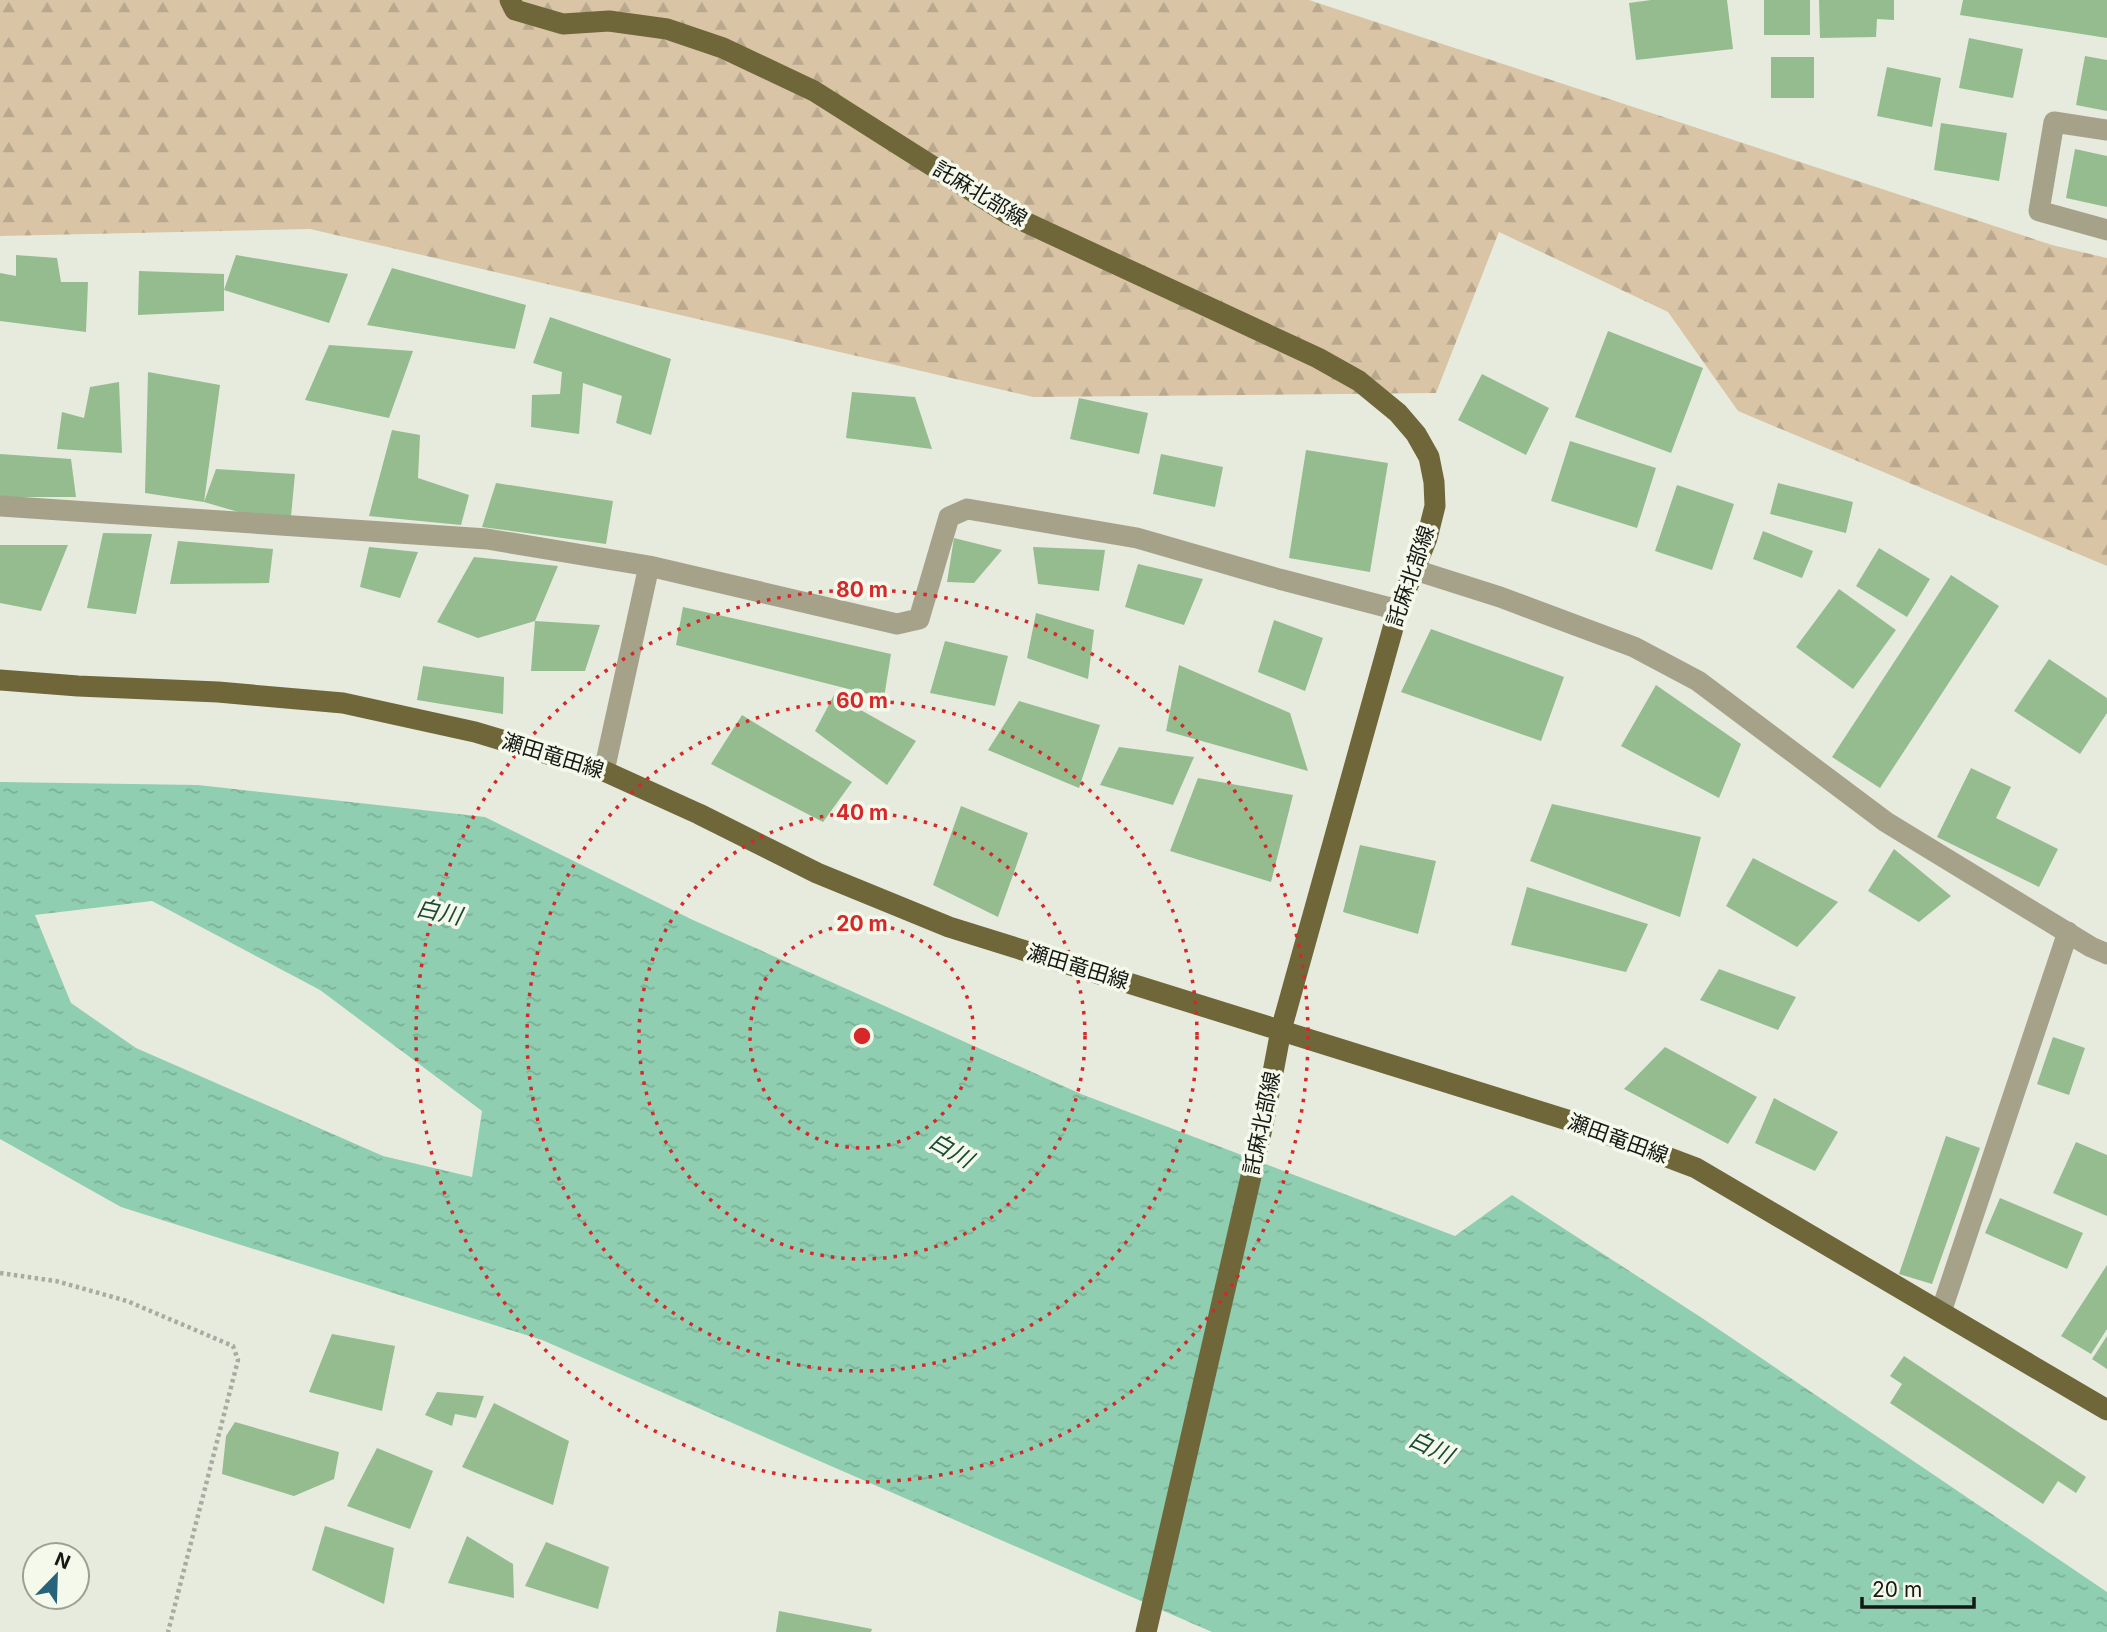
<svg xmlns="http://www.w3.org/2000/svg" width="2107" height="1632" font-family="Inter,'Noto Sans JP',sans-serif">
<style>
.forest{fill:url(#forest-firs)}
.water{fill:url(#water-ripples);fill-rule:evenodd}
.building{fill:#94bc8f}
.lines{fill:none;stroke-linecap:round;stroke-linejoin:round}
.path{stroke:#a8aba1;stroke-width:4.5;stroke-dasharray:3.5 3.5;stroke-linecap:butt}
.minor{stroke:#a6a28a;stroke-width:21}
.major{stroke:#6f6739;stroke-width:21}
.ring{fill:none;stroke:#d62828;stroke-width:3.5;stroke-dasharray:3.5 7}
.labels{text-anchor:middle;stroke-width:7;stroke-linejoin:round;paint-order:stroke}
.street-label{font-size:21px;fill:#161813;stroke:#f5f9eb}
.water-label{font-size:23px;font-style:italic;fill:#184a36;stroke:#f5f9eb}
.centre{fill:#d62828;stroke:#f5f9eb;stroke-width:3.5}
.ring-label{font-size:21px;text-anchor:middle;font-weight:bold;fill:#d62828;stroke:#f5f9eb;stroke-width:7;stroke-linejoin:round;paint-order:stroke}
</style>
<defs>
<pattern id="forest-firs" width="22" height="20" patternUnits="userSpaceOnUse" patternTransform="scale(1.75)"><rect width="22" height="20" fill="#d9c5a6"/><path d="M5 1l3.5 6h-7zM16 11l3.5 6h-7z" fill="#baa88e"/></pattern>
<pattern id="water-ripples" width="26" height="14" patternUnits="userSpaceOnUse" patternTransform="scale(1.75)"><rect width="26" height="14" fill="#8fceb0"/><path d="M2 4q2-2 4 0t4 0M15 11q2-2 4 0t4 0" fill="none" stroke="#7bb096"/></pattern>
</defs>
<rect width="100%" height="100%" fill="#e7ebde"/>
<path class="forest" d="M0 0H1309L2052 245 2107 258V566L1738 411 1668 312 1499 232 1436 393 1033 397 310 229 0 236Z"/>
<path class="water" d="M0 782 198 785 485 817 693 920 1081 1094 1455 1236 1512 1195 1702 1318 2107 1592V1632H1212L542 1340 121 1207 0 1139ZM152 901 320 990 482 1111 472 1177 383 1156 136 1048 71 1003 35 915Z"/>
<path class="building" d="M1651 0H1727L1733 49 1636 60 1629 3Z
M1764 0H1810V35H1764Z
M1819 0H1894V20L1877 19 1876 37 1820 38Z
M1963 0H2107V38L1960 15Z
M1969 38 2023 49 2013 98 1959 88Z
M2085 56 2107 60V111L2076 105Z
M1771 57H1814V98H1771Z
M1887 67 1941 78 1932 127 1877 116Z
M1941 123 2007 133 1999 181 1934 170Z
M2075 149 2107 156V207L2066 198Z
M16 255 57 258 61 282H88L86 332 0 321V273L16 276Z
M236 255 348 274 329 323 224 290Z
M392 268 526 305 515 349 367 325Z
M139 271 224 274V311L138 315Z
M550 317 671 359 651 435 616 423 622 396 583 383 579 434 531 427 532 395 560 394 562 372 533 363Z
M1608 331 1703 368 1671 453 1575 417Z
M329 345 413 351 389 418 305 400Z
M148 372 220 385 204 502 145 493Z
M1482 374 1549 408 1526 455 1458 420Z
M119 382 122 453 57 449 62 412 84 418 90 387Z
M852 392 915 397 932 449 846 438Z
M1079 398 1148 413 1139 454 1070 439Z
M392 430 420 435 418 478 469 495 461 525 369 516Z
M1570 441 1656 468 1637 528 1551 501Z
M1306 450 1388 463 1370 572 1289 558Z
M0 454 71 459 76 497H0Z
M1161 454 1223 467 1215 507 1153 494Z
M216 469 295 474 290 527 204 502Z
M496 483 613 501 606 544 482 527Z
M1778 483 1853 502 1846 533 1770 514Z
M1677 485 1734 504 1712 570 1655 551Z
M1763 531 1813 551 1802 578 1753 559Z
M103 533 152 534 136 614 87 608Z
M954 538 1002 550 974 583 947 582Z
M178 541 273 549 269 583 170 584Z
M0 545H68L41 611 0 603Z
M369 547 418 552 400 598 360 587Z
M1033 547 1105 550 1099 591 1038 584Z
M1879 548 1930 579 1907 617 1856 586Z
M474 557 558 566 535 621 478 638 437 622Z
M1138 564 1203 579 1184 625 1125 607Z
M1951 575 1999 606 1880 788 1832 757Z
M1839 589 1896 630 1853 689 1796 647Z
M683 607 891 654 884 698 676 645Z
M1036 613 1094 630 1088 679 1027 658Z
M1274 620 1323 638 1305 691 1258 672Z
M535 621 600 625 585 671H531Z
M1431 629 1564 677 1541 741 1401 692Z
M945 641 1008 656 995 706 930 693Z
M2049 659 2107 698V713L2080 754 2014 711Z
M1179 665 1290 713 1308 771 1166 731Z
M423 666 504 677 503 714 417 700Z
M1656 685 1741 744 1719 798 1621 746Z
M834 695 916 741 887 785 815 731Z
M1019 701 1100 725 1079 788 988 750Z
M742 715 852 782 823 822 711 764Z
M1119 747 1194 757 1173 805 1100 785Z
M1971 768 2011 787 1996 818 2058 849 2039 887 1937 837Z
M1198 778 1293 795 1271 882 1170 851Z
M1552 804 1701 837 1680 917 1530 861Z
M961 806 1028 833 998 917 933 885Z
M1360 845 1436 861 1418 934 1343 912Z
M1894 849 1951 896 1919 922 1868 891Z
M1753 858 1838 902 1797 947 1726 906Z
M1527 887 1648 924 1626 972 1511 945Z
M1719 969 1796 997 1778 1030 1700 1000Z
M2053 1037 2085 1048 2069 1095 2037 1084Z
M1665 1047 1757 1097 1728 1144 1624 1089Z
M1774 1098 1838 1132 1815 1171 1755 1143Z
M1946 1136 1980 1148 1932 1284 1899 1274Z
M2076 1142 2107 1155V1216L2053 1193Z
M2000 1198 2083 1233 2067 1269 1985 1233Z
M2107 1265V1329L2091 1354 2061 1336Z
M332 1334 395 1346 382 1411 309 1392Z
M2107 1336V1369L2092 1359Z
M1904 1356 2086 1477 2076 1493 2058 1481 2043 1504 1890 1403 1902 1384 1890 1376Z
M437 1392 484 1396 476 1418 455 1414 452 1426 425 1415Z
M494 1403 569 1441 553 1505 462 1467Z
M235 1422 339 1452 334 1479 294 1496 222 1474 226 1436Z
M377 1448 433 1471 410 1529 347 1506Z
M325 1526 394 1548 384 1604 312 1570Z
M467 1536 513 1564 514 1598 448 1583Z
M546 1542 609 1567 598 1609 525 1586Z
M779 1611 872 1629 871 1632H776Z"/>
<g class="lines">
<path class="path" d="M0 1273 56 1281 127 1301 233 1346 238 1360 168 1632"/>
<path class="minor" d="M2107 130 2054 122 2039 211 2107 230
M0 506 487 539 649 566 897 624 919 619 949 517 967 509 1137 538 1279 579 1398 610
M1415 570 1500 597 1634 647 1698 681 1886 822 2091 947 2107 954
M604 771 649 566
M1941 1312 2068 932"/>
<path class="major" d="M510 0 515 10 563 24 609 21 667 29 723 48 814 91 1008 214 1318 358 1359 381 1398 413 1416 434 1429 457 1434 482 1435 506 1427 538 1398 610 1281 1030 1264 1120 1146 1632
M0 680 78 686 218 692 343 703 475 732 604 771 699 814 817 873 949 927 1577 1123 1696 1168 2107 1410"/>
</g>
<g class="ring">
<circle cx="862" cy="1036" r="112"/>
<circle cx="862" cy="1036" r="223"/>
<circle cx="862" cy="1036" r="335"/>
<circle cx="862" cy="1036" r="446"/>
</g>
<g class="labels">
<g class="street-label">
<text transform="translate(980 194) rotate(31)" y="7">託麻北部線</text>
<text transform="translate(1411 576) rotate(-71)" y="7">託麻北部線</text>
<text transform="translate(553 756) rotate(17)" y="7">瀬田竜田線</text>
<text transform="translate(1078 967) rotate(17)" y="7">瀬田竜田線</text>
<text transform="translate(1262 1123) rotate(-78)" y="7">託麻北部線</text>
<text transform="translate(1618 1139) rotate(20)" y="7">瀬田竜田線</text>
</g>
<g class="water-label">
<text transform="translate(439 912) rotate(12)" y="8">白川</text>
<text transform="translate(951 1150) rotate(30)" y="8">白川</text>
<text transform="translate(1431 1447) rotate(25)" y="8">白川</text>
</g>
</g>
<circle cx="862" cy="1036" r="10" class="centre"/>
<g class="ring-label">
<text x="862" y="597">80 m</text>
<text x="862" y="708">60 m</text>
<text x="862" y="820">40 m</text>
<text x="862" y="931">20 m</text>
</g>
<g transform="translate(56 1576) rotate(23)"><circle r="33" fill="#f5f9eb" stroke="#9c9f95" stroke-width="2"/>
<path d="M0-5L12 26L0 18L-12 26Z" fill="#27637b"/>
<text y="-10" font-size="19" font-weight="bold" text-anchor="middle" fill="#161813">N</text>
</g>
<path d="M1862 1597v10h112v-10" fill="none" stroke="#161813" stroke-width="3.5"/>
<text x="1872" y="1597" font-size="21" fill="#161813" stroke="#f5f9eb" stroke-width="5" paint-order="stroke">20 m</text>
</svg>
